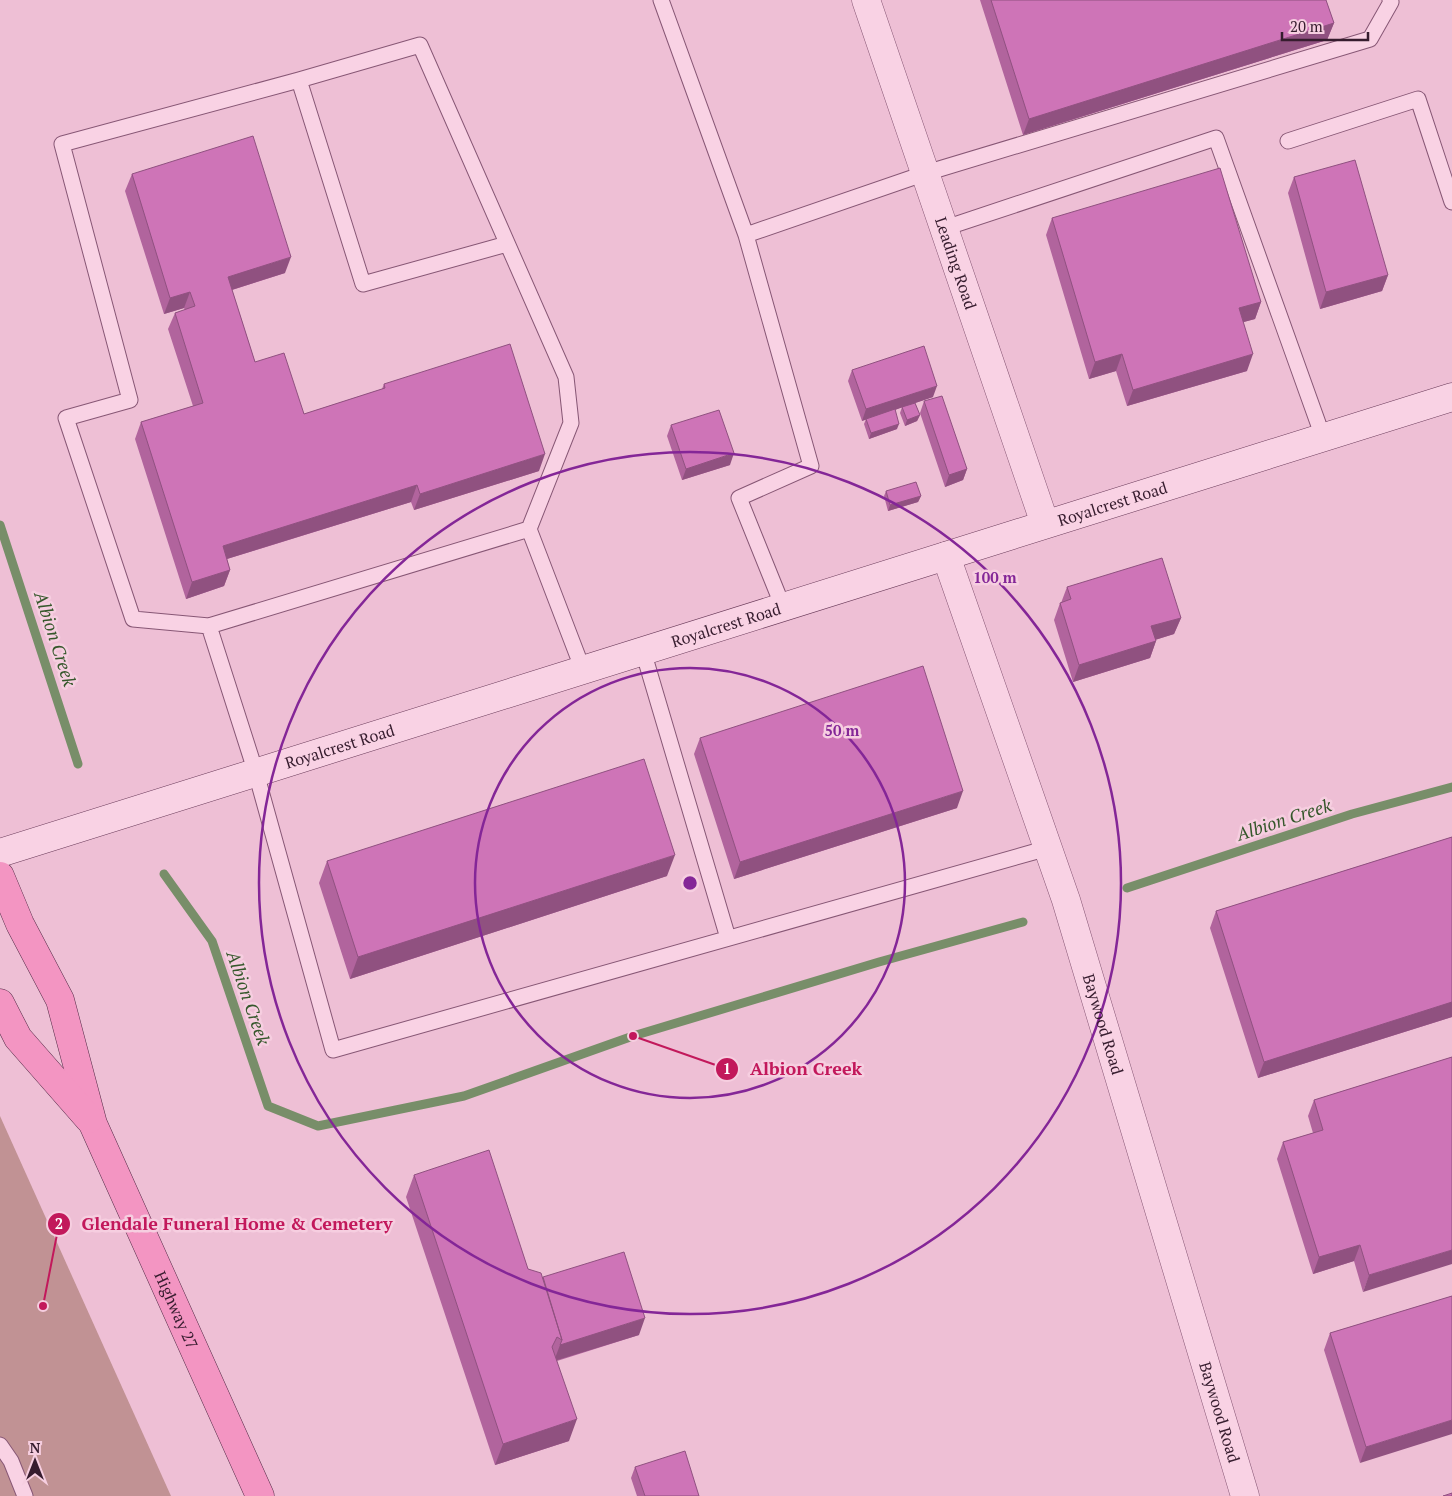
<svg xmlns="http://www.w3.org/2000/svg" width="1452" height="1496" font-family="'PT Serif',serif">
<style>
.cemetery{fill:#c19294}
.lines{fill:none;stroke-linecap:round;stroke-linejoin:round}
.stream{stroke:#788e69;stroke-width:9}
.lane-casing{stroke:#875775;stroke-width:17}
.street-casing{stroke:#875775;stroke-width:29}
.secondary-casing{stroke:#693a59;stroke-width:29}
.primary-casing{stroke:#552c48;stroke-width:29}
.lane{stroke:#f9d2e4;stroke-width:15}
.street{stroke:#f9d2e4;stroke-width:28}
.secondary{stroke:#f9d2e4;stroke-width:28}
.primary{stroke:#f395c2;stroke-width:28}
.wall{fill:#b1649d}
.shaded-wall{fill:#905180}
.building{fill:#ce74b7;stroke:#905180}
.ring{fill:none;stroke:#842697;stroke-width:2.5}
.labels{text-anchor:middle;stroke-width:5;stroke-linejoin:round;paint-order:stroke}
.street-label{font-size:16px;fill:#361c2e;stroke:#f6cee0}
.water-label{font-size:18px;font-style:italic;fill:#35572b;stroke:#f6cee0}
.centre{fill:#842697;stroke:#f6cee0;stroke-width:2.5}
.ring-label{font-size:15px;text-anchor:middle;font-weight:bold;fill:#842697;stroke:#f6cee0;stroke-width:5;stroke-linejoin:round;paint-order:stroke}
.leader{fill:none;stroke:#c2185b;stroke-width:2}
.callout-dot{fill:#c2185b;stroke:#f6cee0;stroke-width:2}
.mark-label{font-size:15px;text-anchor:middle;font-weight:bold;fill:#fff}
.callout-label{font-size:18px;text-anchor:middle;font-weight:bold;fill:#c2185b;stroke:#f6cee0;stroke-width:5;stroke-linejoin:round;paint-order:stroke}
</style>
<rect width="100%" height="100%" fill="#eebfd5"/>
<path class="cemetery" d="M0 1116 171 1496H0Z"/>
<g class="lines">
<path class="stream" d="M0 525 78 764
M164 874 212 941 268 1106 318 1126 464 1096 633 1036 879 962 1023 922
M1127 888 1352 814 1452 787"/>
<g class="lane-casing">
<path id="lane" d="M661 0 746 235 926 173 1370 39 1391 2 1390 0
M299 80 363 284 507 244
M1288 141 1418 99 1452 202
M945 228 1216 138 1323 437
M746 235 811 466 739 498 783 607
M209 626 133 619 66 418 130 400 62 144 299 80 420 45 566 377 571 423 529 529
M643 651 728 938
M583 670 529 529 209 626 256 773 333 1050 1048 848
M0 1445 11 1461 25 1496"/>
</g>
<g class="street-casing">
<g id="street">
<path id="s1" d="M866 0 1045 524"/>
<path id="s2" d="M946 556 1066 900 1245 1496"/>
</g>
</g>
<g class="secondary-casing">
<g id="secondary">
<path id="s3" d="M0 853 1452 397"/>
</g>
</g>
<g class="primary-casing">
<g id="primary">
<path id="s4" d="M0 876 20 924 60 1000 93 1124 260 1496"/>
<path d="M0 1003 18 1038 89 1119"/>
</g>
</g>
<use href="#lane" class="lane"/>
<use href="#street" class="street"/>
<use href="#secondary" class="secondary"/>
<use href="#primary" class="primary"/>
</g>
<path class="wall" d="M980 0H1326L1334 23 1327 40 1023 135Z
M132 174 285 273 232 290 255 362 304 414 382 389 384 384 539 471 414 510 411 502 227 559 230 570 224 586 186 599 135 439 141 422 193 406 168 329 175 313 185 310 184 308 164 314 125 191Z
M1294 177 1388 275 1382 291 1320 309 1288 193Z
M1052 218 1261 302 1255 319 1243 322 1247 371 1127 406 1116 371 1089 379 1046 235Z
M852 370 933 397 915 403 920 415 917 421 905 426 900 413 902 407 895 410 897 429 869 439 864 424 866 419 862 421 848 381Z
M924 401 967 469 963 480 945 487 920 413Z
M671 425 730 465 682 480 667 436Z
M886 491 921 496 918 502 888 511 884 496Z
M1067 587 1181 618 1174 634 1155 640 1156 641 1150 658 1073 682 1054 620 1060 603H1061Z
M700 738 957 808 734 879 694 754Z
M1452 837V1017L1258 1078 1210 928 1216 911Z
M327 861 667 876 350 979 319 883Z
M1452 1057 1363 1292 1354 1261 1313 1274 1277 1159 1283 1142 1313 1133 1308 1116 1314 1100Z
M414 1175 528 1269 639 1335 557 1361 569 1441 495 1465 406 1197Z
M1452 1296 1360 1463 1324 1350 1330 1333Z
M635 1467 699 1496H637L631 1478Z"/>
<path class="shaded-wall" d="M1334 23 1327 40 1023 135 1029 119Z
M291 257 285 273 222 293 228 277Z
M1388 275 1382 291 1320 309 1326 292Z
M190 292 184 308 164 314 170 298Z
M1261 302 1255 319 1233 325 1239 308Z
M1122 354 1116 371 1089 379 1095 362Z
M1253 354 1247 371 1127 406 1133 390Z
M937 386 933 397 862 421 866 409Z
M920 415 917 421 905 426 907 420Z
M899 424 897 429 869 439 871 433Z
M734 453 730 465 682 480 686 469Z
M545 454 539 471 414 510 420 494Z
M967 469 963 480 945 487 949 475Z
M417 485 411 502 217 562 223 546Z
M921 496 918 502 888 511 890 505Z
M230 570 224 586 186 599 192 582Z
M1181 618 1174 634 1145 643 1151 626Z
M1156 641 1150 658 1073 682 1079 665Z
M963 791 957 808 734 879 740 862Z
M675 855 667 876 350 979 358 957Z
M1452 1002V1017L1258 1078 1264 1062Z
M1360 1245 1354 1261 1313 1274 1319 1257Z
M1452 1250V1264L1363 1292 1369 1275Z
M645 1318 639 1335 554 1361 560 1345Z
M577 1419 569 1441 495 1465 503 1444Z
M1452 1420V1434L1360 1463 1366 1447Z"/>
<path class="building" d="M991 0H1326L1334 23 1029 119Z
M253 136 291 257 228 277 255 362 284 353 304 414 385 388 384 384 510 344 545 454 420 494 417 485 223 546 230 570 192 582 141 422 203 403 175 313 195 306 190 292 170 298 132 174Z
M1355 160 1388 275 1326 292 1294 177Z
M1220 168 1261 302 1239 308 1253 354 1133 390 1122 354 1095 362 1052 218Z
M924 346 937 386 866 409 852 370Z
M942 396 967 469 949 475 924 401Z
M915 403 920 415 907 420 902 407Z
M895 409 899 424 871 433 866 419Z
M719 410 734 453 686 469 671 425Z
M916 482 921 496 890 505 886 491Z
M1162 558 1181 618 1151 626 1156 641 1079 665 1060 603 1071 599 1067 587Z
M923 666 963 791 740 862 700 738Z
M644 759 675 855 358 957 327 861Z
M1452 837V1002L1264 1062 1216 911Z
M1452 1057V1250L1369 1275 1360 1245 1319 1257 1283 1142 1323 1130 1314 1100Z
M489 1150 528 1269 541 1273 562 1340 557 1337 552 1347 577 1419 503 1444 414 1175Z
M624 1252 645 1318 560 1345 562 1340 543 1277Z
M1452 1296V1420L1366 1447 1330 1333Z
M685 1451 699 1496H645L635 1467Z
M1452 1493V1496H1443Z"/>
<g class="ring">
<circle cx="690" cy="883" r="215"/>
<circle cx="690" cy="883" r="431"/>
</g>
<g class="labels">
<g class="street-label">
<text dy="6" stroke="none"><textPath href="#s1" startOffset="278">Leading Road</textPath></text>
<text dy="6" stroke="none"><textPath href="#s3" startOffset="1166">Royalcrest Road</textPath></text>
<text dy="6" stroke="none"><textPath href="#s3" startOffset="761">Royalcrest Road</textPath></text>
<text dy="6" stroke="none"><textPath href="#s3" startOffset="356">Royalcrest Road</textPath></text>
<text dy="6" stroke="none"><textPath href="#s2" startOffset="494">Baywood Road</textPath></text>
<text dy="6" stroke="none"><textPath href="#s4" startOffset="470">Highway 27</textPath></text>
<text dy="6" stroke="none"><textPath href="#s2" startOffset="899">Baywood Road</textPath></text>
</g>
<g class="water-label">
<text transform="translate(55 639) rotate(72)" y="6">Albion Creek</text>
<text transform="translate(1284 820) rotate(-18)" y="6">Albion Creek</text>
<text transform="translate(248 998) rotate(71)" y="6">Albion Creek</text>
</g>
</g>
<circle cx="690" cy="883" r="8" class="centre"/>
<g class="ring-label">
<text x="995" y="583">100 m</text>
<text x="842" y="736">50 m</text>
</g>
<path class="leader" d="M633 1036L727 1069M43 1306L59 1224"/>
<g class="callout-dot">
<circle cx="633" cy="1036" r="5"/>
<circle cx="43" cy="1306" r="5"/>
<circle cx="727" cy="1069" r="12"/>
<circle cx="59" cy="1224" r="12"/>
</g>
<g class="mark-label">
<text x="727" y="1074">1</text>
<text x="59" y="1229">2</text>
</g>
<g class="callout-label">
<text x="806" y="1075">Albion Creek</text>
<text x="237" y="1230">Glendale Funeral Home &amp; Cemetery</text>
</g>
<g transform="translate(35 1461)" stroke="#f6cee0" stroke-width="4" paint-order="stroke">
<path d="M0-4L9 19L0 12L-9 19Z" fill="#361c2e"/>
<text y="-8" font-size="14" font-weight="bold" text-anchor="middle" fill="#361c2e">N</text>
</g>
<path d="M1282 32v8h86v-8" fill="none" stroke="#361c2e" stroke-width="2.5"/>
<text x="1290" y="32" font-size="15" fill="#361c2e" stroke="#f6cee0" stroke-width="4" paint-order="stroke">20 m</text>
</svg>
